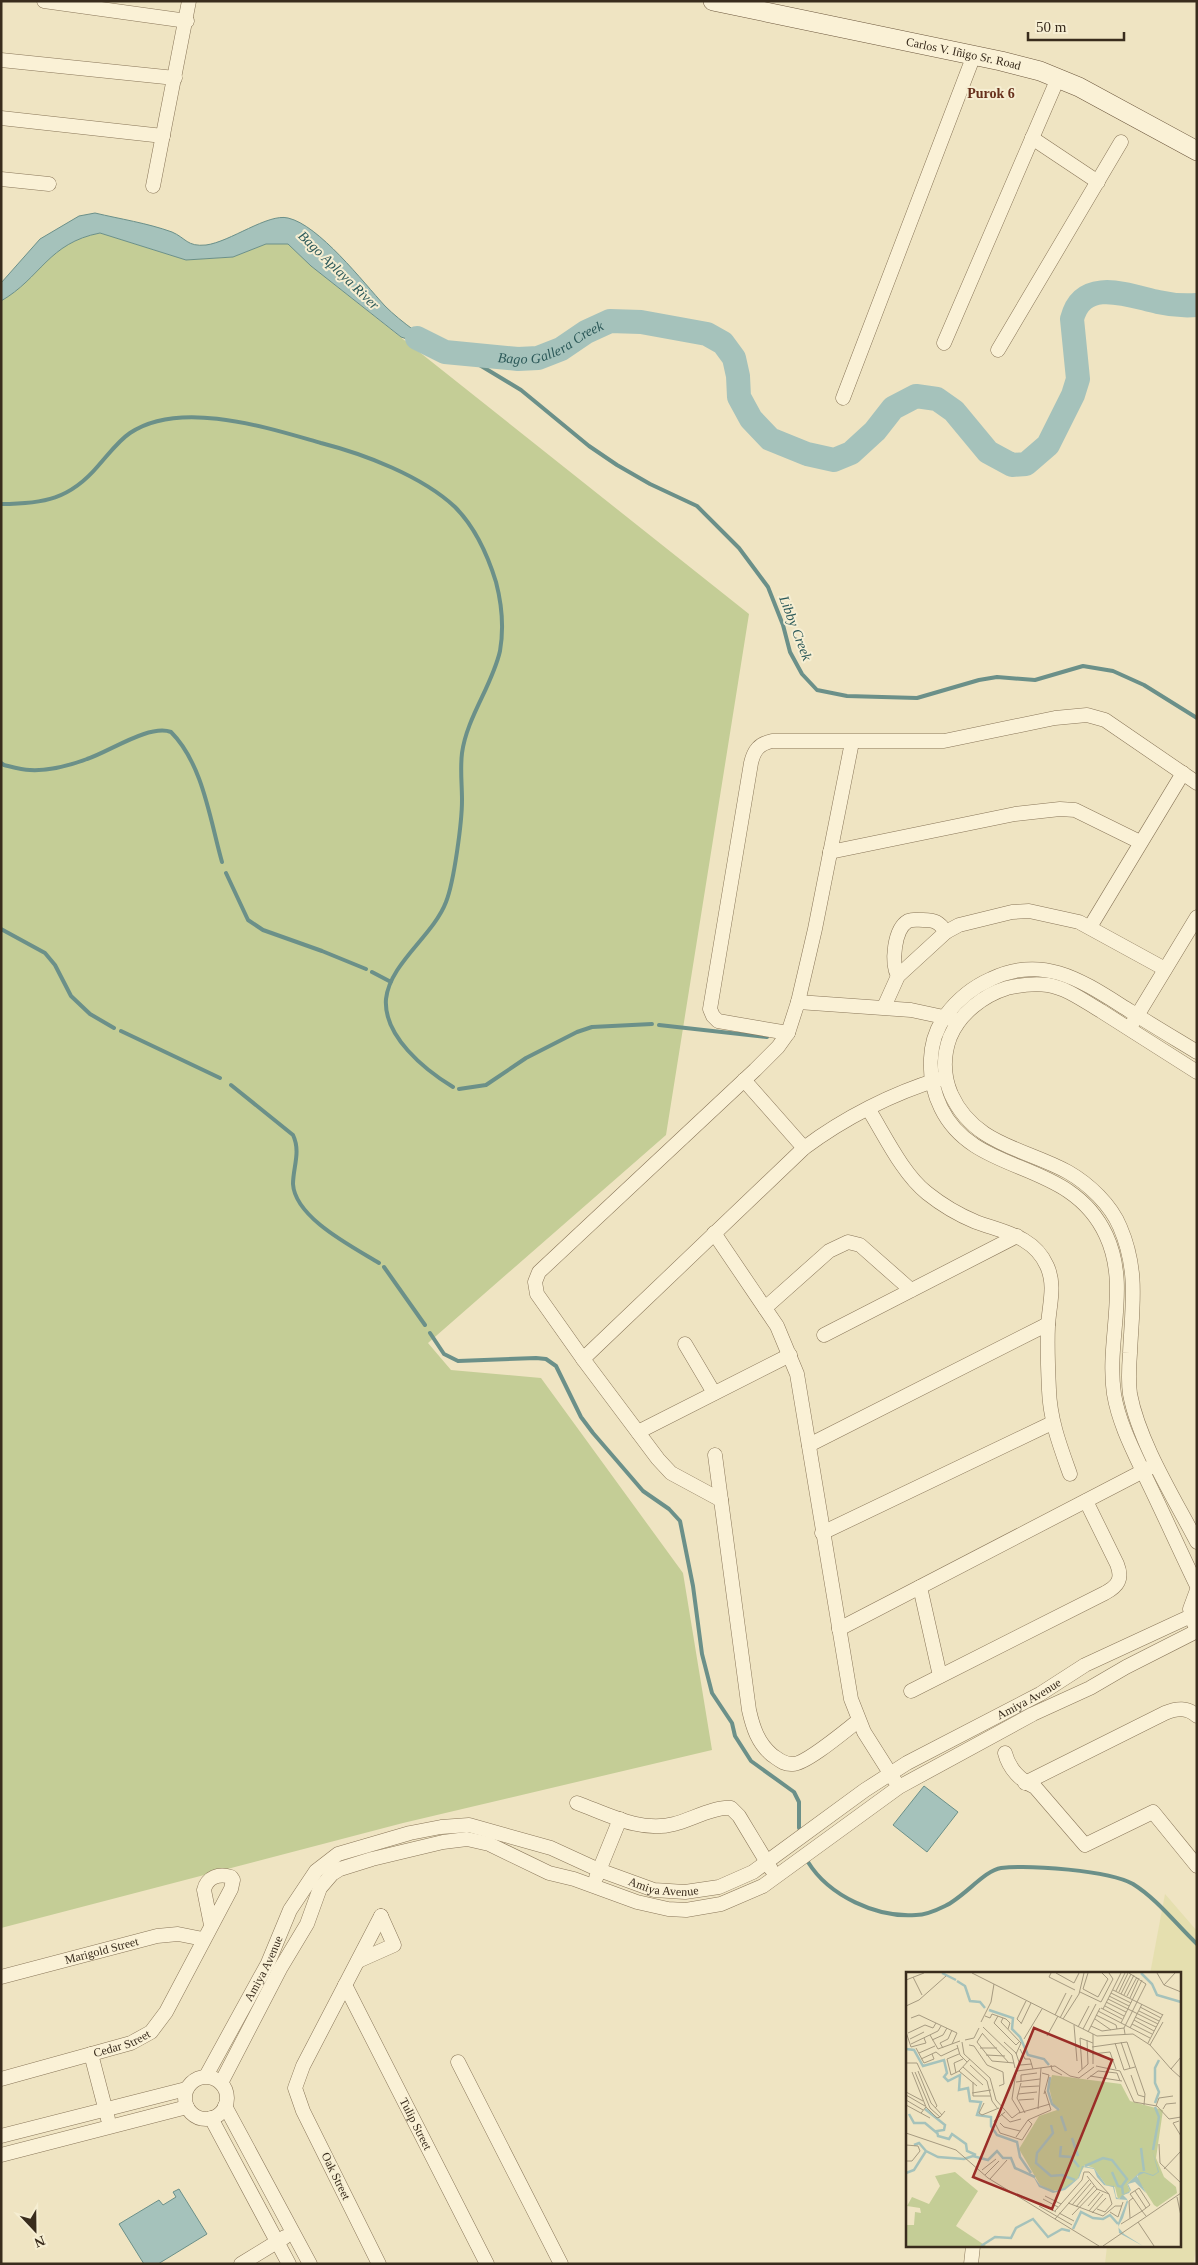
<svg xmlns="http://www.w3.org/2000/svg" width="1198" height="2265" font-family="Georgia,serif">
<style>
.farmland{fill:#e5dfaf}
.green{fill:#c4cd96}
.water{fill:#a5c2bb;stroke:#6b9089}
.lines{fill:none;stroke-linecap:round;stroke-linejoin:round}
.stream{stroke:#6b9089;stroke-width:4}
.river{stroke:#a5c2bb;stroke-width:24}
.street-casing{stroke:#897659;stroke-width:15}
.secondary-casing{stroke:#6b563c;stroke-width:20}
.street{stroke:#faf1d6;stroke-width:14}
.secondary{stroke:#faf1d6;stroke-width:19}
.labels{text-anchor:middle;stroke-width:4;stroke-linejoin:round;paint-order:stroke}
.street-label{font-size:12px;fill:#392c1d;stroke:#f6eed2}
.neighbourhood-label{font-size:14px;font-weight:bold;fill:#67301c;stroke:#f6eed2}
.water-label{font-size:14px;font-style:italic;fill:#2c5959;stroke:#f6eed2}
.inset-river{fill:none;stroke:#a5c2bb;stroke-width:2.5}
.inset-road{fill:none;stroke:#a69a80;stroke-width:1}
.view{fill:#9a2d27;fill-opacity:0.15;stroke:#9a2d27;stroke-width:2.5}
.inset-edge{fill:none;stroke:#392c1d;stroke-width:2.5}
</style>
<rect width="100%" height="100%" fill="#efe4c2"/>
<path class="farmland" d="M1165 1894 1197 1931V2246L1193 2264H1105L1107 2246H1179V1974H1150Z"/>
<path class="green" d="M100 233 186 260 233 257 266 244H288L311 266 749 614 666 1135 428 1343 451 1370 541 1378 683 1573 712 1750 403 1823 1 1928V301C41 278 48 243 100 233Z"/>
<path class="water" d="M95 213C120 219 147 223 172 232 186 238 187 247 206 245 230 242 268 213 288 218 319 225 363 282 385 306 402 323 425 338 445 352L401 337 311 266 288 244H266L233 257 186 260 100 233C48 243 41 278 1 301V283L40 239 79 216Z
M924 1786 958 1812 927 1852 893 1825Z
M179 2189 207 2234 158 2264H144L119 2224 159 2200 163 2205 176 2197 173 2192Z"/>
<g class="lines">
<path class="stream" d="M463 355 521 390 589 446 617 465 650 484 697 506 739 548 768 587 783 625 790 652 802 674 817 690 847 696 917 698 979 680 997 677 1035 680 1083 666 1113 671 1144 685 1197 718
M1 504C44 504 70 499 98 466 108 455 118 441 130 433 180 399 268 428 321 443 364 454 422 476 455 507 475 527 488 556 496 582 502 605 504 628 500 651 492 686 467 717 462 753 460 769 462 784 462 800 462 822 454 882 446 902 433 936 390 963 386 999 383 1036 425 1070 453 1087
M1 763 4 765C12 767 22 770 30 770 48 771 71 765 87 759 109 752 149 724 171 732 203 764 210 820 222 862
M226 873 248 920 263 930 322 951 366 969
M1 929 45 953 55 965 71 996 90 1014 114 1028
M372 972 391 982
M659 1025 767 1037
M121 1031 220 1078
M231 1085 293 1135C301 1152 293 1167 293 1184 295 1218 353 1247 379 1263
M459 1089 486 1085 526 1058 577 1032 592 1027 652 1024
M384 1267 425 1325
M430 1333 444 1354 458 1361 536 1358 546 1359 556 1366 581 1417 593 1433 643 1491 669 1509 680 1521 693 1586 702 1654 712 1693 732 1723 735 1736 751 1761 794 1792 799 1802V1828
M808 1862C829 1896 877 1918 916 1915 925 1915 937 1910 945 1906 963 1898 985 1870 1001 1868 1030 1865 1108 1870 1133 1884 1157 1899 1176 1924 1197 1944"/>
<path class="river" id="s1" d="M417 338 445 352 518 359 538 358 561 349 586 332 610 321 641 322 707 334 723 343 734 358 738 376 739 397 751 419 770 439 807 454 834 460 851 453 875 431 893 408 916 396 937 399 954 411 988 452 1012 465 1026 464 1048 445 1073 395 1078 379 1072 319C1083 276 1130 296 1158 302 1171 305 1184 306 1197 305"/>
<g class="street-casing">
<g id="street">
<path d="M44 1 187 21"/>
<path d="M1 60 175 78"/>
<path d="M1 118 163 136"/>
<path d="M1032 138 1098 182"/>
<path d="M1 179 49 184"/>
<path d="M153 186 189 1"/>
<path d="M944 343 1058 78"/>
<path d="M998 350 1121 142"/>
<path d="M843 398 974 55"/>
<path d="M830 852 1015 814 1060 809 1075 810 1140 842"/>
<path d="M1090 927 1183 773"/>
<path d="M898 976C891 963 894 929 908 921 913 919 918 920 923 920 935 920 939 922 946 932"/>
<path d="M798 1002 911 1010 953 1019"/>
<path d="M884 1007 898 976 946 932 959 925 1012 912 1029 911 1079 922 1165 969"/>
<path d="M1132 1024 1197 917"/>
<path d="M788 1033 718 1021 713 1016 710 1009 751 763C754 750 759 744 772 741H944L1055 718 1087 715 1105 720 1197 783"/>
<path d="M1197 1052C1174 1038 1152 1025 1130 1011 1085 983 1045 953 991 979 973 987 958 999 946 1015 926 1042 927 1079 941 1108 975 1178 1070 1157 1106 1235 1130 1286 1106 1340 1114 1394 1119 1424 1134 1452 1147 1480 1164 1515 1180 1551 1197 1586"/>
<path d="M1197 1072C1165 1052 1133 1031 1101 1011 1084 1001 1067 988 1048 985 1035 983 1020 985 1007 988 984 995 960 1013 950 1037 943 1056 943 1075 951 1094 974 1145 1024 1148 1068 1172 1089 1184 1111 1205 1120 1227 1139 1271 1132 1307 1130 1353 1129 1366 1128 1380 1130 1394 1139 1442 1174 1498 1197 1542"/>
<path d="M744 1080 804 1148"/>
<path d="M869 1110C885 1136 903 1174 927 1193 942 1205 959 1215 976 1222 1003 1232 1034 1236 1047 1266 1056 1286 1049 1305 1048 1326 1047 1347 1048 1369 1049 1390 1050 1420 1060 1446 1070 1474"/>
<path d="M714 1233 777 1326 797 1374 851 1699 864 1732 895 1781"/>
<path d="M765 1308 829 1251 848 1242 860 1245 911 1290"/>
<path d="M824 1335 1017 1236"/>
<path d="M685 1344 714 1393"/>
<path d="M583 1359 804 1148C844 1118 893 1093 940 1079"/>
<path d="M638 1432 790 1355"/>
<path d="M809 1445 1048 1324"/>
<path d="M715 1455 749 1710C753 1728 758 1743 772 1755 778 1759 784 1765 793 1764 806 1764 845 1731 858 1721"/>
<path d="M721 1500 671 1473 658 1459 583 1359 537 1294 535 1282 539 1272 755 1070 778 1047 788 1033 798 1002 815 929 852 742"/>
<path d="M822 1533 1052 1423"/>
<path d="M920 1587 940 1676"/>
<path d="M1194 1624 1190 1609 1197 1590"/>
<path d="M839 1629 1151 1467"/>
<path d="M911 1691 1105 1593C1118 1586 1123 1579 1117 1564L1086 1501"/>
<path d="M1005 1753C1009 1769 1021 1781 1035 1787L1085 1845 1153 1812 1197 1866"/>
<path d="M1025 1783 1165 1713C1177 1708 1187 1707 1197 1716"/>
<path d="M577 1803C607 1814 641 1833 674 1824 690 1820 716 1806 731 1808L739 1816 771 1869"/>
<path d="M596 1878 620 1819"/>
<path d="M358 1961 394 1945 381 1916"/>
<path id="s2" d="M1 1977 157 1936 178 1934 203 1939"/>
<path id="s3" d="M345 1985 487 2264"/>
<path d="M91 2054 108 2119"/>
<path d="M458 2062 561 2264"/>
<path id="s4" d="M206 2076 268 1963 290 1910 316 1871 338 1854 410 1833 441 1827 469 1825 551 1848 599 1870 654 1890 685 1892 719 1887 753 1872 865 1790 907 1763 1040 1694 1085 1665 1191 1616"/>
<circle cx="206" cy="2098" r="21"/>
<path id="s5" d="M1 2079 131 2043 151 2032 166 2012 231 1889 233 1880 231 1877C219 1873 207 1877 204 1890L211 1925"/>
<path d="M221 2083 280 1969 307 1924 320 1888 332 1874 340 1869 372 1859 443 1842 467 1839 489 1844 549 1873 574 1879 637 1902 668 1909 686 1910 721 1904 763 1886 899 1787 1033 1714 1090 1688 1126 1667 1197 1631"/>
<path d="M225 2106 310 2264"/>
<path d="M211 2118 289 2264"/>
<path d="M1 2136 186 2089"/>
<path d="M1 2155 187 2107"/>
<path d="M241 2264 285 2237"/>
<path d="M379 2264 303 2111 295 2088 303 2066 381 1916"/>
<path d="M971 2264 973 2246"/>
</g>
</g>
<g class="secondary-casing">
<g id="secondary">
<path id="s6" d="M713 1 1001 61 1040 71 1079 87 1197 151"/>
</g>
</g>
<use href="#street" class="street"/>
<use href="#secondary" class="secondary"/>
</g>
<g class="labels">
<g class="street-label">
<text dy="4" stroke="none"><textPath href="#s6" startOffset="256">Carlos V. Iñigo Sr. Road</textPath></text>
<text dy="4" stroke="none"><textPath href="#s4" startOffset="1021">Amiya Avenue</textPath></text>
<text dy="4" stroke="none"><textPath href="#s4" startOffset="601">Amiya Avenue</textPath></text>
<text dy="4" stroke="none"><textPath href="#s2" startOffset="104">Marigold Street</textPath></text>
<text dy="4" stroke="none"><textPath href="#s4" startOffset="122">Amiya Avenue</textPath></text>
<text dy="4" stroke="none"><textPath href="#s5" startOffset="126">Cedar Street</textPath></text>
<text dy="4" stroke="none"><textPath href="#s3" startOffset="156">Tulip Street</textPath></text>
<text transform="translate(336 2176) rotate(64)" y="4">Oak Street</text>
</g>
<g class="neighbourhood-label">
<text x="991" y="98">Purok 6</text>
</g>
<g class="water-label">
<text transform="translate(339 270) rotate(44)" y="5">Bago Aplaya River</text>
<text dy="5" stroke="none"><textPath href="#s1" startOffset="141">Bago Gallera Creek</textPath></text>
<text transform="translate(796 628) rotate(69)" y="5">Libby Creek</text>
</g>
</g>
<g transform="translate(906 1972)">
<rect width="275" height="275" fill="#efe4c2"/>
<path d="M146 103 215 112 224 129 257 138 250 186 258 205 270 215 271 221 251 235 248 233 232 208V202L221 212 224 219 212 227 209 215 200 213 188 196 179 193 172 206 158 217 146 219 134 213 113 177 133 144 154 137 147 132 143 115ZM49 200 72 219 50 254 80 274H0L1 253H8L9 240 15 241 14 236 1 234 6 225 23 232 34 214 29 204Z" fill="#c4cd96"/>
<path d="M246 178 253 200 247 204 238 201 231 204 240 221 229 210 222 212 225 218 223 221 217 223 221 227 222 230 217 246 212 255 218 262 237 274 213 261 212 251 221 228 210 227 207 215 198 213 191 205 188 197 177 195 173 206 165 213 159 218 147 221 133 215 126 202 134 213 149 219 158 216 172 206 176 194 188 196 200 213 208 214 210 225 213 227 216 223 224 219 221 212 234 200H238L247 203 252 200Z" fill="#a5c2bb"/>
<path class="inset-river" d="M36 1 50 8M235 1 246 12 251 23 275 30M51 9 59 14 62 23M62 23 64 29 74 30 79 36M83 38 107 46 106 57 114 65 122 83 138 87 143 93M0 77 8 78 17 94 38 88 41 101 38 105 42 109 54 103 53 118 62 116 64 129 75 130 71 143 85 145V154L91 163 111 170 114 185 125 201M144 105 142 119 146 132 153 138M249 131 253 120 249 111V96L253 88M19 137 39 153 38 158 31 159 32 164 43 167 46 162 60 172 61 179 70 183M3 142 8 151H19L31 161M155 144 160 159M145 153 147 161 131 181 130 191 145 204 156 203 169 208M166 166 172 184M155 174 154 184 165 185 173 195M235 176 238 199M247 178 253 145 249 135M20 179 32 185 58 187 67 184 82 188 91 179 97 186H105L109 196 129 205M179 194 197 186 206 188 221 207 216 214 217 222M206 200 212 214 216 215M0 201 8 198 20 179 13 171 8 173M167 257 175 240 187 246 197 247 204 243 212 252M75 274 89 265 105 266 110 256 127 247 142 265 156 257 164 259"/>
<path class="inset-road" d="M66 1 191 64 227 62 244 73 265 97M145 1 143 5 169 18M150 1 168 11 173 1M182 1 177 17 192 25 202 7 196 1M251 1 258 13 275 20M7 5 16 23M0 8 18 1M258 13 269 1M207 18 257 43M210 19 219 1M174 20 195 30 207 7 203 1M213 20 222 1M205 21 225 31M215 22 225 2M218 23 228 3M203 24 223 34M221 24 231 5M224 26 233 6M202 27 252 52M200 30 220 40M0 34 13 28 40 4M199 34 218 44M234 35 255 46M195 36 216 47M197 37 215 1M192 39 244 66M233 39 253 49M149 43 160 21M190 43 210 53 211 57M79 44 84 46 86 42 100 47 104 51 102 57M92 44 88 51 110 73 114 69M229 45 250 55M5 46 13 43 51 61 46 72M97 46 95 50 115 71 110 82M154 46 166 23M157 47 173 22 178 1M189 47 205 58M228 48 248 59M75 50 85 30 88 12M115 51 111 47 120 29M215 51 236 8M115 52 125 31M226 52 246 62M168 53 171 89M185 54 196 59 218 56M77 55 106 83 109 96M172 55 183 34M224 56 236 32M177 57 190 32M0 60 5 75 20 71 18 66M182 60 194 36M2 61 19 53 27 56 30 51M76 61 103 91M76 62 71 70 86 89 108 91M187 62V92M219 62 218 56 240 12 223 1M24 63 32 77 54 69M141 64 152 44M4 67 18 60M118 67 136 37M26 68 37 63 41 56M59 68 68 66 73 56M56 70 58 82 84 106 90 128 106 146 114 140 106 127 110 100M98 70 110 81 114 93 126 92M215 70 224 96M209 71 218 98 229 95M242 71 257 42M5 72 32 59 35 54M51 73 54 83 61 90M63 73 68 74 81 93 97 100 98 112 93 114M244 73 257 50M186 75 221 70 239 122 238 133M10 76 18 91 28 87 26 82M37 76 34 71 42 67 46 58M74 76H91M114 77 119 87H124L127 97M204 80 210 97M13 81 29 74M53 82 41 87 45 103 53 99 64 87M186 82 204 80M80 83 99 84M275 85 265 97 275 106M15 87 30 80 35 84 52 76M0 91H11L31 134 29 136M64 93 81 109 86 129 92 137M145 93 146 98 156 103M190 94 214 99 228 130 251 134 263 147 275 145M57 95 77 113M176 97 174 66 187 71M12 99 25 131 36 143M53 99 71 114M111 99 149 94 164 104 173 106 188 95M6 100 20 135 15 141M9 100 24 136 34 145 39 139M50 101 48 91 57 87M136 101 143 103 138 122M172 101 182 92 181 68M225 103 232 123 239 125M184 104 216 109M181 107 192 99 211 101 214 109M115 109V103L131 101M67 110V124H85M110 110 134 107M115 111 111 126 119 141M115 115 133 114M0 120 17 129M66 121 85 118M112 122 131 120M0 123 19 134M0 128 17 138M113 128 128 127M78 131 73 141 76 143 93 136M0 133 24 146M250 134 253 126 267 124M20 135 31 146 34 145M132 137 135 96M257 137 260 132 270 131M99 140 88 149 94 161 116 168 126 152 122 148M113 141 144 132M95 142 104 150 115 147M273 149 267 151 275 164M94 151 98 155 114 159M0 161 50 178 82 206 193 274M110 165 122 148 145 138 139 119M253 172 254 191 275 211M0 173 12 174 14 179 6 189H0M258 197 275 179M76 198 90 187M79 203 93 189M181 204 191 217 203 222 206 232 199 240 191 237M84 207 101 188M229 219 240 236M139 224 155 232M271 225 275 244M137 227 152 235M134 231 150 240M162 231 197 244 209 234H216M166 233 185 211M133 234 166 253M182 234 194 220M170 235 188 214M149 239 176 208 178 200H183L203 222M183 239 197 222M204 240 212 245 217 230M153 241 168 249M186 241 200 226M166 243 191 217M224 246 223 229 227 226M149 247 183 208M232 250 248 274M215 252 236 239 244 233 233 216 224 222 227 226 236 239 240 244M197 274 275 221"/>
<path class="view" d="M128 56 206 88 146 237 67 205Z"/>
<rect width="275" height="275" class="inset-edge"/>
</g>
<rect width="1198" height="2265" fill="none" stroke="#392c1d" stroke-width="5"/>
<g transform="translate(35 2230) rotate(158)" stroke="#f6eed2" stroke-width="4" paint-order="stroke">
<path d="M0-4L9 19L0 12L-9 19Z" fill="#392c1d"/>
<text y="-8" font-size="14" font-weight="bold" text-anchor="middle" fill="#392c1d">N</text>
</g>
<path d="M1028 32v8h96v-8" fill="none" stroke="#392c1d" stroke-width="2.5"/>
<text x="1036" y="32" font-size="15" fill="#392c1d" stroke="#f6eed2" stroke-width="4" paint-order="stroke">50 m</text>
</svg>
